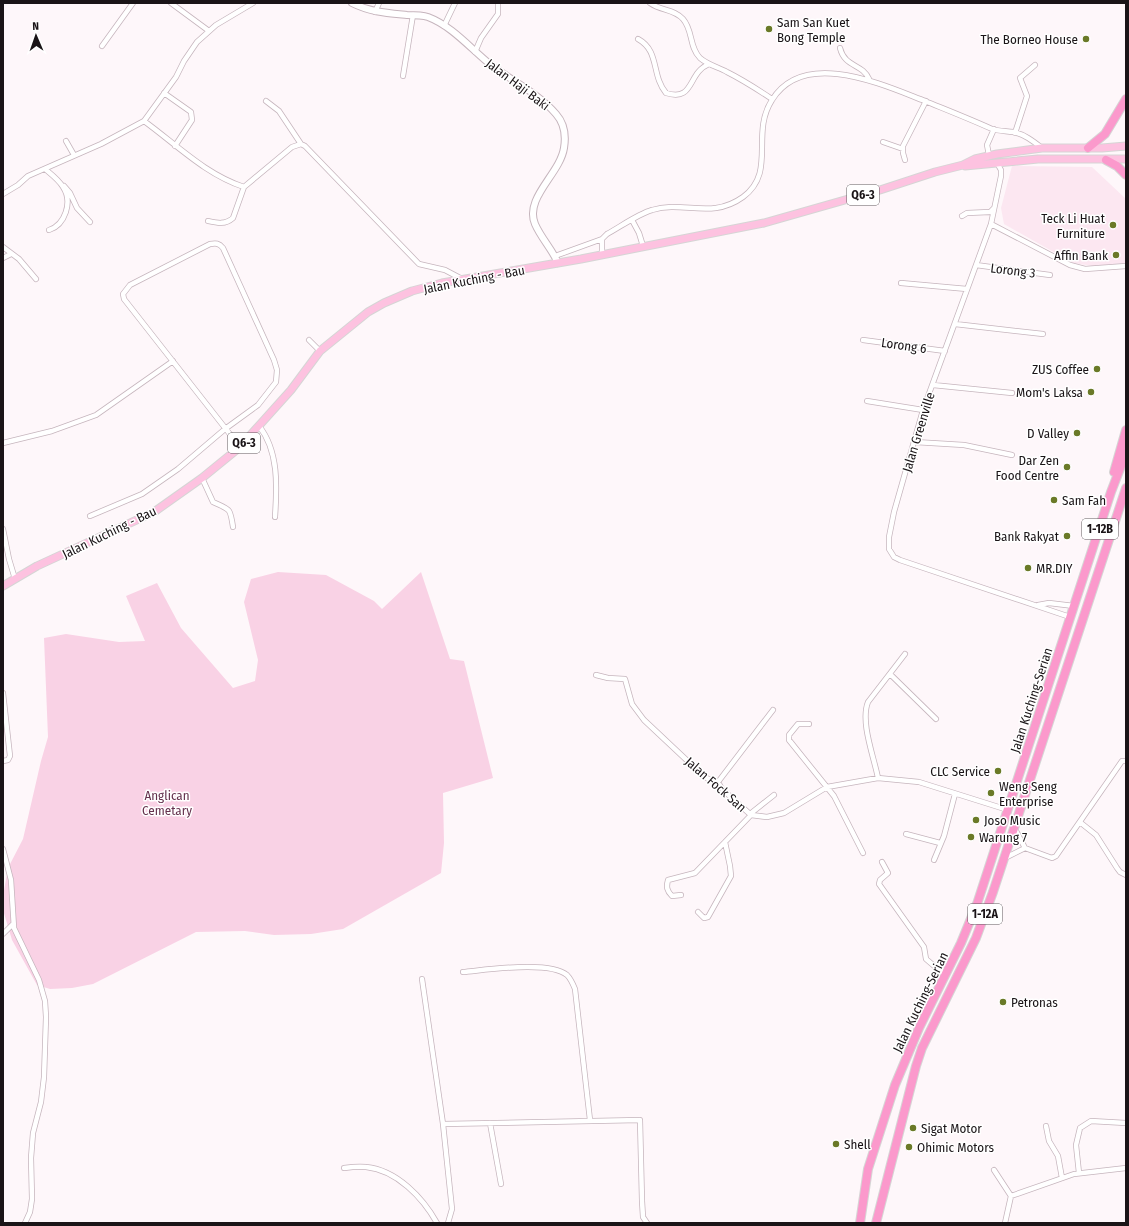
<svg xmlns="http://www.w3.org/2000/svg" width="1129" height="1226" font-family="'Fira Sans Condensed',sans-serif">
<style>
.built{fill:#fce7f1}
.green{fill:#f9d2e5}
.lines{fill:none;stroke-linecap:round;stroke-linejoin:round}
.street-casing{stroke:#c6b5bd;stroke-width:6}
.secondary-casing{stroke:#c6b5bd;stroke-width:8}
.primary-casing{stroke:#d6d5d5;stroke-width:9}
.highway-casing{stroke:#d6d5d5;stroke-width:10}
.street{stroke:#fff;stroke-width:4.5}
.secondary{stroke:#fff;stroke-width:6}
.primary{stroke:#fdc2e0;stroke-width:7}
.highway{stroke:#fb99cc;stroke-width:8}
.poi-dot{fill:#6a7927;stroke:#fff;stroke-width:1.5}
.labels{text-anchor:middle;stroke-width:3;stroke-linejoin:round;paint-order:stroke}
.shield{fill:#fff;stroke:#5f5a5d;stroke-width:1}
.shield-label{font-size:12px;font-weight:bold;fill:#1a1417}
.poi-label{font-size:13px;fill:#1a1417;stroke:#fff;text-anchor:start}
.street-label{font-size:13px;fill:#1a1417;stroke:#fff}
.park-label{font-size:13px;fill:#65324e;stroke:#fff}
</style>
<rect width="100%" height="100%" fill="#fef7fa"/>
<path class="built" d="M1012 166 1092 167 1126 199V263L1093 266 1073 263 1004 224 1001 208Z"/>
<path class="green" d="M278 572 326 575 374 601 382 609 421 572 450 659 464 661 493 778 443 793 444 843 441 873 343 929 311 934 274 935 245 931 196 932 93 984 72 988 50 989 37 985 12 940 3 910V896L8 868 23 839 41 761 48 737 44 638 66 634 119 642 145 641 126 596 157 583 181 628 233 688 255 681 258 660 244 602 251 579Z"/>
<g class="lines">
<g class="street-casing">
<path id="street" d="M171 3 209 31
M650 3C661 11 674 9 683 19 693 30 689 47 700 58 708 65 718 67 727 72 743 80 757 89 772 99
M375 12 379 3
M444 26 455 3
M638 39C660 51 651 75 666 93 695 102 687 73 709 64
M102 46 133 3
M840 48C845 68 862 63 869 79
M475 52 481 38 498 14V3
M403 76 413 15
M164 93 191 112 192 120 175 146
M266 101 279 111 301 144
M144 121C177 145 205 174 244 187
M1015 133 1027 96 1020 78 1035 65
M66 141 74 155
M883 142 903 149
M989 155 987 145 994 129
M905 160 903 153V146L926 101
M997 163 1001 170V176L991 224 923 410 894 512 889 537V549L894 557 900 560 1070 617
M45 169C51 174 59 180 63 187 73 202 65 225 49 230
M64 186 70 193 77 208 90 222
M3 194 18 185 28 176 101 144 144 121 176 77 184 61 197 42 216 25 253 3
M962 216 967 213 990 212 994 208
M632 220 639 233 643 246
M208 221C217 223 225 225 233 218L244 187 292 147 301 144 305 146 419 264 445 270 462 279
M991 224 1070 265 1085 269 1126 266
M3 247 19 259 36 279
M602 255V239L607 234C620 227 638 214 652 210 684 200 711 220 743 197 777 172 750 134 772 100 804 48 883 85 925 101 947 110 970 119 992 129 998 131 1006 131 1013 132 1024 134 1033 141 1042 148
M555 256 602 239
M3 258 11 254
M976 265 1050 275
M901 283 967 289
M955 324 1043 334
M309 340 320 351
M863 340 945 351
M933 385 1012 393
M867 401 923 410
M259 426C279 451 277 487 275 517
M915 442 964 445 1012 455
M3 443 52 431 96 415 173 361
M202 478 213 502C230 510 230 507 233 527
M90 516 142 494 178 469 225 429 258 405 276 382 277 370 274 360 223 248C219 243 216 243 210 244L130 285 123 294 124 299C163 348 201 398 240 447
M3 529 9 559 15 579
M1038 605 1049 603 1074 606
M596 675 608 678 625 679 632 704 644 720 694 767 708 779 718 782 722 789 751 815 767 817 784 813 827 787 878 778 919 782 1008 810
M891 675 936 719
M3 693 10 756 8 760 3 761
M809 724H798L789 735V740L834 796 863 853
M878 778C874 757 860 722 868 702L905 654
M718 782 773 710
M750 814 774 795
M1081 823 1096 835 1117 868 1120 872 1126 875
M1015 829 1025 848 1052 858 1056 856 1122 761H1126
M906 834 940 843
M3 849 11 880 14 928 39 980 45 1001 46 1017 44 1077 41 1102 33 1133 31 1158 32 1199 30 1212 25 1223
M1005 858 1025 848
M934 860 944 836 955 794
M882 862 888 873 880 880 879 884 924 947 926 959 946 976
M681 895 672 896C667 891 666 887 668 880L695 873 751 815
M698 912 704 918 708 917 731 876 730 866 725 842
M3 934 13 924
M463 972C486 970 550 960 567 975 571 979 573 984 575 989L590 1120
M422 979 443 1124 452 1209 448 1223
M490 1123 501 1184
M443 1124 640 1120 642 1201 643 1217 647 1223
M1046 1126 1049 1141 1058 1156 1062 1178
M344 1168C351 1167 359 1166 366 1167 397 1170 423 1198 437 1223
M994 1170 1011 1196
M1079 1173 1076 1145 1080 1128 1091 1121 1126 1123
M1005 1223 1011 1196 1074 1174 1126 1168"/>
</g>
<g class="secondary-casing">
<path id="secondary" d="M352 3C370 12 387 13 407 15 414 15 422 15 428 17 452 26 471 49 491 65 512 81 538 93 556 114 564 123 566 136 564 148 560 174 524 198 535 224 541 238 552 249 558 263"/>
</g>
<g class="primary-casing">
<path id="primary" d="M965 166 1038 159H1126
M3 586 37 566 154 512 202 478 240 447 255 430 291 390 320 351 368 312 384 303 412 291 442 283 581 259 764 223 880 190 935 172 963 165 975 159 997 154 1042 148H1102L1126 146"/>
</g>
<g class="highway-casing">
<path id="highway" d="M1088 148 1105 134 1126 99
M1106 160 1117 166 1126 175
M1114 472 1126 430
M860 1223 868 1169 895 1085 919 1028 961 943 977 904 1111 492 1126 453
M876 1223 916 1066 922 1048 976 938 993 892 1126 488"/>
</g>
<use href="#street" class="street"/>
<use href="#secondary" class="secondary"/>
<use href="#primary" class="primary"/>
<use href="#highway" class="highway"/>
</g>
<g class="poi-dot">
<circle cx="769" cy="29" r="4"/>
<circle cx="1086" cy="39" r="4"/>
<circle cx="1113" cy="225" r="4"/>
<circle cx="1116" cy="255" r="4"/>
<circle cx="1097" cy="369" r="4"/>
<circle cx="1091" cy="392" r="4"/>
<circle cx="1077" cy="433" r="4"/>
<circle cx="1067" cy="467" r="4"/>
<circle cx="1054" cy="500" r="4"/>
<circle cx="1067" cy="536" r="4"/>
<circle cx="1028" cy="568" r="4"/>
<circle cx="998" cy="771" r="4"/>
<circle cx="991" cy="793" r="4"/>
<circle cx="976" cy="820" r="4"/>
<circle cx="971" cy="837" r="4"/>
<circle cx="1003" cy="1002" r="4"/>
<circle cx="913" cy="1128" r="4"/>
<circle cx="836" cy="1144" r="4"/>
<circle cx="909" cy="1147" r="4"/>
</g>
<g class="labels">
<g class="shield">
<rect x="847" y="185" width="32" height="20" rx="3"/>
<rect x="228" y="433" width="32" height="20" rx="3"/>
<rect x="1082" y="519" width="36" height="20" rx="3"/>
<rect x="968" y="904" width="34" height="20" rx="3"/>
</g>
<g class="shield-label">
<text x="863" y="199">Q6-3</text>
<text x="244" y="447">Q6-3</text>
<text x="1100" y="533">1-12B</text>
<text x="985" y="918">1-12A</text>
</g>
<g class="poi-label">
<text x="777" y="27">Sam San Kuet<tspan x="777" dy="15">Bong Temple</tspan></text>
<text x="1078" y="44" text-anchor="end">The Borneo House</text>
<text x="1105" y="223" text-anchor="end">Teck Li Huat<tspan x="1105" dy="15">Furniture</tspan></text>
<text x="1108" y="260" text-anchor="end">Affin Bank</text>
<text x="1089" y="374" text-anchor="end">ZUS Coffee</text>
<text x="1083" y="397" text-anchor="end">Mom's Laksa</text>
<text x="1069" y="438" text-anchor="end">D Valley</text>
<text x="1059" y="465" text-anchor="end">Dar Zen<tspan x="1059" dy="15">Food Centre</tspan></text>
<text x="1062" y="505">Sam Fah</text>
<text x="1059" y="541" text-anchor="end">Bank Rakyat</text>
<text x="1036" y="573">MR.DIY</text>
<text x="990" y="776" text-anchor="end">CLC Service</text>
<text x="999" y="791">Weng Seng<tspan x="999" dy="15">Enterprise</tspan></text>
<text x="984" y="825">Joso Music</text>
<text x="979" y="842">Warung 7</text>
<text x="1011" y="1007">Petronas</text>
<text x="921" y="1133">Sigat Motor</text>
<text x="844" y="1149">Shell</text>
<text x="917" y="1152">Ohimic Motors</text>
</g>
<g class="street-label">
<text transform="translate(518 84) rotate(37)" y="5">Jalan Haji Baki</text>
<text transform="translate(1013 270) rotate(7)" y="5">Lorong 3</text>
<text transform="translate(474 279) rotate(-11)" y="5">Jalan Kuching - Bau</text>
<text transform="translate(904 345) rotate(8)" y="5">Lorong 6</text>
<text transform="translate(918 432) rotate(-73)" y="5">Jalan Greenville</text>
<text transform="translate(109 532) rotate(-26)" y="5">Jalan Kuching - Bau</text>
<text transform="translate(1031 700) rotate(-72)" y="5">Jalan Kuching-Serian</text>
<text transform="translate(716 784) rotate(41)" y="5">Jalan Fock San</text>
<text transform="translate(920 1002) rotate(-64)" y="5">Jalan Kuching-Serian</text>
</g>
<g class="park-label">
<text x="167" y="800">Anglican<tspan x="167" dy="15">Cemetary</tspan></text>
</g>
</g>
<rect width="1129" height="1226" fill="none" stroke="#1a1417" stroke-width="8"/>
<g transform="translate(36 36) rotate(358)" stroke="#ffffff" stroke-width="3" paint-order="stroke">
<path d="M0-3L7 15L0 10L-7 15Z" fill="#1a1417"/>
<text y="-6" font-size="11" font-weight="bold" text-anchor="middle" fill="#1a1417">N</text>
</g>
</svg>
